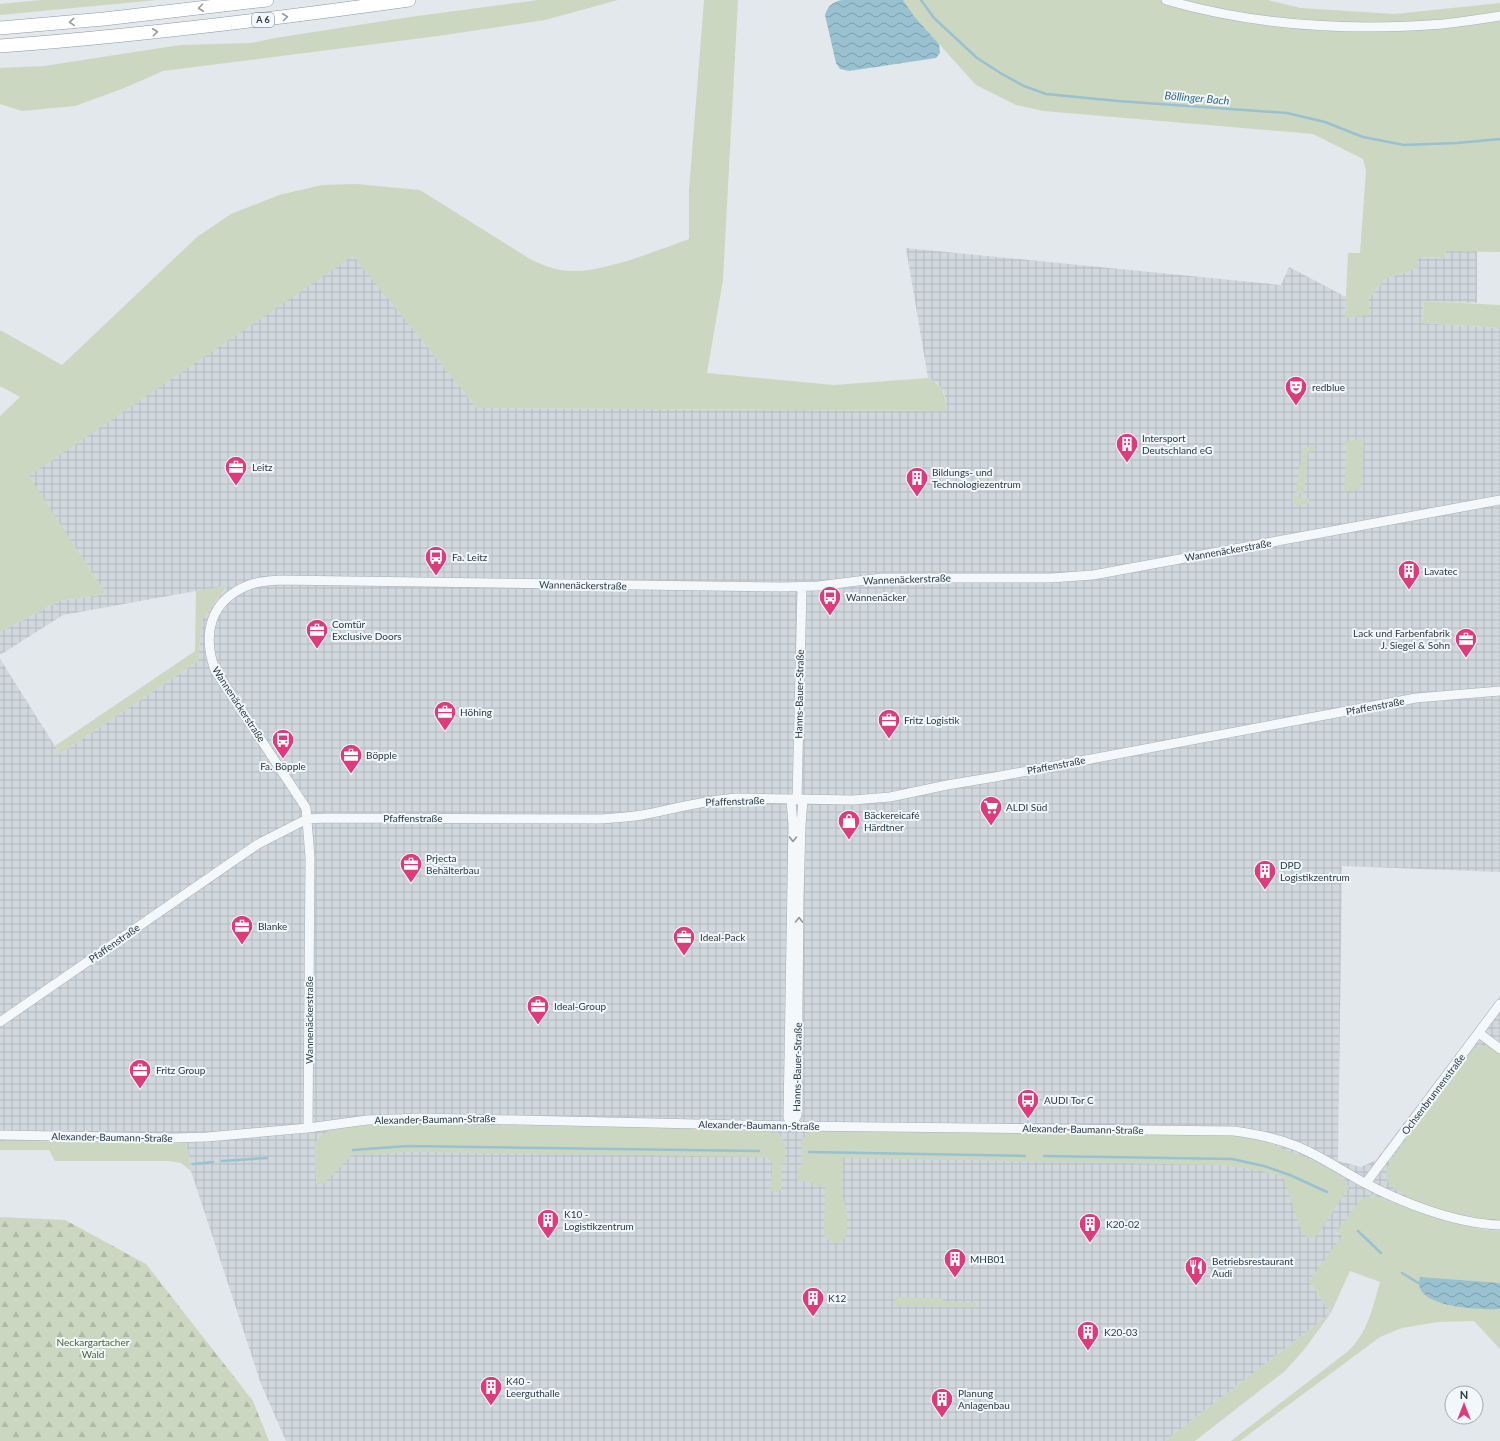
<svg xmlns="http://www.w3.org/2000/svg" width="1500" height="1441" font-family="Lato,sans-serif">
<style>
.industrial{fill:url(#industrial-grid)}
.grass{fill:#ccd7c2}
.forest{fill:url(#forest-firs)}
.water{fill:url(#water-waves)}
.lines{fill:none;stroke-linecap:round;stroke-linejoin:round}
.stream{stroke:#99c1d0;stroke-width:2.5}
.minor-casing{stroke:#a6b0b7;stroke-width:10}
.highway-casing{stroke:#889aa4;stroke-width:14}
.minor{stroke:#f5f8fa;stroke-width:9}
.highway{stroke:#fff;stroke-width:13}
.oneway{stroke:#949ca2}
.oneway2{stroke:#8e99a0}
.labels{text-anchor:middle;stroke-width:4;stroke-linejoin:round;paint-order:stroke}
.shield{fill:#f2f7f9;stroke:#65737c;stroke-width:1}
.shield-label{font-size:9px;font-weight:bold;fill:#283a46}
.poi-label{font-size:10px;fill:#283a46;stroke:#f2f7f9;text-anchor:start}
.street-label{font-size:10px;fill:#283a46;stroke:#f2f7f9}
.park-label{font-size:10px;fill:#486334;stroke:#f2f7f9}
.water-label{font-size:11px;font-style:italic;fill:#2d667f;stroke:#f2f7f9}
</style>
<defs>
<pattern id="industrial-grid" width="8" height="8" patternUnits="userSpaceOnUse"><rect width="8" height="8" fill="#d0d8de"/><path d="M0 4h8M4 0v8" fill="none" stroke="#b3bac0"/></pattern>
<pattern id="forest-firs" width="22" height="20" patternUnits="userSpaceOnUse"><rect width="22" height="20" fill="#ccd7c2"/><path d="M5 1l3.5 6h-7zM16 11l3.5 6h-7z" fill="#afb9a8"/></pattern>
<pattern id="water-waves" width="16" height="10" patternUnits="userSpaceOnUse"><rect width="16" height="10" fill="#99c1d0"/><path d="M0 5q4-4 8 0t8 0" fill="none" stroke="#7d9eab"/></pattern>
</defs>
<rect width="100%" height="100%" fill="#e2e8ec"/>
<path class="industrial" d="M906 248 1281 285 1289 267 1346 297 1345 317 1369 298 1385 279 1418 268V257L1445 258 1446 251H1477V303L1424 301 1422 323 1500 328V872L1342 866 1338 1161 1361 1167 1376 1160 1500 996V1231L1465 1226 1432 1217 1372 1195 1336 1233 1343 1236 1309 1281 1331 1313 1165 1441H286L261 1384 191 1171 186 1142 0 1141V659L60 754 198 661 202 620 227 587 196 591 63 615 0 655V632L59 601 106 594 28 476 353 255 477 408 947 411 944 392 937 383 928 378Z"/>
<path class="grass" d="M41 0H157L0 15V4Z
M538 0H618L545 20 438 36 163 71 122 89 75 106 22 111 0 104V68L44 66 180 45 251 43 275 38 410 17Z
M704 0H738L723 280 707 373 834 385 928 378C945 387 944 394 947 411L477 408 353 256 29 476 106 594 59 601 0 632V416L20 397 0 386V330L62 365 197 237 231 214 279 195 322 185 356 184 420 190 530 259C543 265 556 271 571 271 606 272 655 251 689 239V190Z
M903 0H1268L1300 8 1395 14 1500 3V252L1446 251 1445 258 1418 257V268L1385 279 1369 298V315L1345 318 1348 253H1360L1366 171 1363 159 1313 134 1043 111 1016 105 976 85 914 16Z
M1424 301 1500 305V328L1422 323Z
M1364 438 1361 489 1344 492 1347 446H1343V442Z
M1314 446V451L1308 452 1304 495 1295 493 1303 448Z
M1293 496 1309 499 1310 503 1296 506 1292 499Z
M227 586 202 620 198 661 60 754 55 746 195 651 196 591Z
M1481 1046H1488L1500 1054V1220C1469 1219 1421 1208 1397 1190 1394 1188 1391 1186 1389 1184 1384 1175 1388 1165 1393 1157L1473 1049Z
M386 1124 687 1128 768 1132 779 1134 785 1143V1164H781V1189L778 1192 771 1191 772 1162 766 1157 412 1152 352 1155 323 1184H316C316 1176 314 1151 315 1144 321 1124 369 1125 386 1124Z
M809 1131 999 1132 1039 1135H1050L1053 1133 1232 1135 1261 1140 1321 1164 1341 1176 1349 1187 1318 1234 1314 1238H1309L1302 1233 1283 1177 1257 1170 1222 1165 843 1158 842 1194 847 1212V1235L842 1241 834 1243 824 1237 825 1186 812 1185V1182L798 1181V1168L801 1167 802 1147 800 1142Z
M0 1141 186 1142 191 1171 181 1163 169 1161H55L49 1150H0Z
M1372 1195C1414 1210 1455 1228 1500 1231V1349L1474 1321 1438 1322 1402 1328 1380 1337 1240 1441H1231L1347 1352C1367 1335 1373 1307 1380 1282L1350 1271 1331 1313 1303 1351 1285 1371 1195 1441H1165L1331 1313 1309 1281 1342 1236 1336 1232 1360 1200Z
M895 1297 943 1298V1302L976 1303 977 1307 896 1306 894 1305Z"/>
<path class="forest" d="M0 1217 65 1220 146 1264 253 1401 269 1441H0Z"/>
<path class="water" d="M903 0 914 16 939 44 940 53 936 58 849 71 840 69 836 63 825 15C828 6 832 2 842 0Z
M1420 1277 1500 1283V1309C1481 1310 1410 1308 1420 1277Z"/>
<g class="lines">
<path class="stream" d="M921 0 934 18 977 58 1002 74 1024 86 1046 94 1118 101 1287 113 1325 122 1363 137 1404 145 1457 143 1500 139
M353 1150 407 1146 759 1151
M809 1152 1025 1156
M1044 1156 1232 1159 1264 1166 1290 1175 1327 1192
M222 1161 267 1158
M193 1164 213 1162
M1358 1231 1381 1253
M1402 1273 1420 1284"/>
<g class="minor-casing">
<path id="minor" d="M1166 0C1255 26 1351 31 1443 24 1462 22 1481 19 1500 16
M797 800 802 587
M0 1022 258 844 307 819 327 818 601 819C615 818 629 817 642 815 674 809 705 800 737 798L853 800 890 797 947 785 995 777 1416 698 1500 691
M1479 1033 1500 1049
M791 1126 797 1115 799 898 801 825 803 800
M791 1126 788 1117 793 825 791 800
M308 1128 310 857 306 808 215 670C202 634 210 600 249 585 259 581 270 581 280 580L782 587 818 586 882 578H1051L1093 575 1500 500
M0 1135 174 1138 207 1137 308 1128 367 1120 422 1118 791 1126 1234 1131C1256 1134 1276 1138 1296 1146 1319 1155 1339 1169 1361 1181 1400 1202 1456 1224 1500 1225
M1366 1183 1500 1004"/>
</g>
<g class="highway-casing">
<path id="highway" d="M0 28 104 19 267 0
M0 46C137 36 273 19 409 0"/>
</g>
<use href="#minor" class="minor"/>
<use href="#highway" class="highway"/>
</g>
<defs><path id="oneway-chevron" d="M-2-3.5L2.5 0L-2 3.5" fill="none" stroke-width="1.6" stroke-linecap="round" stroke-linejoin="round"/></defs>
<g class="oneway">
<use href="#oneway-chevron" transform="translate(201 8) rotate(173)"/>
<use href="#oneway-chevron" transform="translate(285 17) rotate(-7)"/>
<use href="#oneway-chevron" transform="translate(72 22) rotate(175)"/>
<use href="#oneway-chevron" transform="translate(155 32) rotate(-6)"/>
</g>
<g class="oneway2">
<use href="#oneway-chevron" transform="translate(793 839) rotate(91)"/>
<use href="#oneway-chevron" transform="translate(799 920) rotate(-89)"/>
</g>
<defs>
<g id="theatre-pin" transform="scale(1.15)"><path d="M0 17L-7.5 6A9.5 9.5 0 1 1 7.5 6Z" fill="#dd3b7b" stroke="#f2f7f9"/><path d="M-5-5.5Q0-4 5-5.5V0Q5 5 0 6Q-5 5-5 0ZM-3.3-2.5H-1v1.5H-3.3ZM1-2.5H3.3v1.5H1ZM-2.8 1Q0 5.5 2.8 1Z" fill="#fff"/></g>
<g id="building-pin" transform="scale(1.15)"><path d="M0 17L-7.5 6A9.5 9.5 0 1 1 7.5 6Z" fill="#dd3b7b" stroke="#f2f7f9"/><path d="M-4-6H4V6H1V3H-1V6H-4ZM-2.5-4.3h1.7v1.8h-1.7ZM.8-4.3h1.7v1.8H.8ZM-2.5-1h1.7V.8h-1.7ZM.8-1h1.7V.8H.8Z" fill="#fff"/></g>
<g id="office-pin" transform="scale(1.15)"><path d="M0 17L-7.5 6A9.5 9.5 0 1 1 7.5 6Z" fill="#dd3b7b" stroke="#f2f7f9"/><path d="M-6-3h4V-5.5h4V-3h4V5H-6ZM-1-4.5V-3h2v-1.5ZM-6 0V1H6V0Z" fill="#fff"/></g>
<g id="bus-pin" transform="scale(1.15)"><path d="M0 17L-7.5 6A9.5 9.5 0 1 1 7.5 6Z" fill="#dd3b7b" stroke="#f2f7f9"/><path d="M-5-6H5V4H4V6H2V4H-2V6H-4V4H-5ZM-3.5-4V0h7V-4ZM-3.5 1.2v1.5H-2V1.2ZM2 1.2v1.5H3.5V1.2Z" fill="#fff"/></g>
<g id="supermarket-pin" transform="scale(1.15)"><path d="M0 17L-7.5 6A9.5 9.5 0 1 1 7.5 6Z" fill="#dd3b7b" stroke="#f2f7f9"/><path d="M-6-5.5h2.5l.6 2H6L4.5 2H-2.5L-4.4-4H-6ZM-1.5 3.2a1.3 1.3 0 1 0 .1 0ZM3 3.2a1.3 1.3 0 1 0 .1 0Z" fill="#fff"/></g>
<g id="shop-pin" transform="scale(1.15)"><path d="M0 17L-7.5 6A9.5 9.5 0 1 1 7.5 6Z" fill="#dd3b7b" stroke="#f2f7f9"/><path d="M-5-2.5h2.3a2.7 3.5 0 0 1 5.4 0H5L5.5 6h-11ZM-1.5-2.5h3a1.5 2.3 0 0 0-3 0Z" fill="#fff"/></g>
<g id="restaurant-pin" transform="scale(1.15)"><path d="M0 17L-7.5 6A9.5 9.5 0 1 1 7.5 6Z" fill="#dd3b7b" stroke="#f2f7f9"/><path d="M-5-6h1v4h1v-4h1v4h1v-4h1v5L-1.5 .5V6h-2V.5L-5-1ZM5-6V6H3V1.5H1.5Q1.5-4 5-6Z" fill="#fff"/></g>
</defs>
<g fill-rule="evenodd">
<use href="#theatre-pin" x="1296" y="387"/>
<use href="#building-pin" x="1127" y="444"/>
<use href="#office-pin" x="236" y="467"/>
<use href="#building-pin" x="917" y="478"/>
<use href="#bus-pin" x="436" y="557"/>
<use href="#building-pin" x="1409" y="571"/>
<use href="#bus-pin" x="830" y="597"/>
<use href="#office-pin" x="317" y="630"/>
<use href="#office-pin" x="1466" y="639"/>
<use href="#office-pin" x="445" y="712"/>
<use href="#office-pin" x="889" y="720"/>
<use href="#bus-pin" x="283" y="740"/>
<use href="#office-pin" x="351" y="755"/>
<use href="#supermarket-pin" x="991" y="807"/>
<use href="#shop-pin" x="849" y="821"/>
<use href="#office-pin" x="411" y="864"/>
<use href="#building-pin" x="1265" y="871"/>
<use href="#office-pin" x="242" y="926"/>
<use href="#office-pin" x="684" y="937"/>
<use href="#office-pin" x="538" y="1006"/>
<use href="#office-pin" x="140" y="1070"/>
<use href="#bus-pin" x="1028" y="1100"/>
<use href="#building-pin" x="548" y="1220"/>
<use href="#building-pin" x="1090" y="1224"/>
<use href="#building-pin" x="955" y="1259"/>
<use href="#restaurant-pin" x="1196" y="1267"/>
<use href="#building-pin" x="813" y="1298"/>
<use href="#building-pin" x="1088" y="1332"/>
<use href="#building-pin" x="491" y="1387"/>
<use href="#building-pin" x="942" y="1399"/>
</g>
<g class="labels">
<rect class="shield" x="252" y="13" width="22" height="14" rx="3"/>
<g class="shield-label">
<text x="263" y="23">A 6</text>
</g>
<g class="poi-label">
<text x="1312" y="391">redblue</text>
<text x="1142" y="442">Intersport<tspan x="1142" dy="12">Deutschland eG</tspan></text>
<text x="252" y="471">Leitz</text>
<text x="932" y="476">Bildungs- und<tspan x="932" dy="12">Technologiezentrum</tspan></text>
<text x="452" y="561">Fa. Leitz</text>
<text x="1424" y="575">Lavatec</text>
<text x="846" y="601">Wannenäcker</text>
<text x="332" y="628">Comtür<tspan x="332" dy="12">Exclusive Doors</tspan></text>
<text x="1450" y="637" text-anchor="end">Lack und Farbenfabrik<tspan x="1450" dy="12">J. Siegel &amp; Sohn</tspan></text>
<text x="460" y="716">Höhing</text>
<text x="904" y="724">Fritz Logistik</text>
<text x="366" y="759">Böpple</text>
<text x="283" y="770" text-anchor="middle">Fa. Böpple</text>
<text x="1006" y="811">ALDI Süd</text>
<text x="864" y="819">Bäckereicafé<tspan x="864" dy="12">Härdtner</tspan></text>
<text x="426" y="862">Prjecta<tspan x="426" dy="12">Behälterbau</tspan></text>
<text x="1280" y="869">DPD<tspan x="1280" dy="12">Logistikzentrum</tspan></text>
<text x="258" y="930">Blanke</text>
<text x="700" y="941">Ideal-Pack</text>
<text x="554" y="1010">Ideal-Group</text>
<text x="156" y="1074">Fritz Group</text>
<text x="1044" y="1104">AUDI Tor C</text>
<text x="564" y="1218">K10 -<tspan x="564" dy="12">Logistikzentrum</tspan></text>
<text x="1106" y="1228">K20-02</text>
<text x="970" y="1263">MHB01</text>
<text x="1212" y="1265">Betriebsrestaurant<tspan x="1212" dy="12">Audi</tspan></text>
<text x="828" y="1302">K12</text>
<text x="1104" y="1336">K20-03</text>
<text x="506" y="1385">K40 -<tspan x="506" dy="12">Leerguthalle</tspan></text>
<text x="958" y="1397">Planung<tspan x="958" dy="12">Anlagenbau</tspan></text>
</g>
<g class="street-label">
<text transform="translate(1228 550) rotate(-10)" y="4">Wannenäckerstraße</text>
<text transform="translate(907 579) rotate(-2)" y="4">Wannenäckerstraße</text>
<text transform="translate(583 585) rotate(1)" y="4">Wannenäckerstraße</text>
<text transform="translate(799 694) rotate(-89)" y="4">Hanns-Bauer-Straße</text>
<text transform="translate(239 704) rotate(57)" y="4">Wannenäckerstraße</text>
<text transform="translate(1375 706) rotate(-11)" y="4">Pfaffenstraße</text>
<text transform="translate(1056 765) rotate(-11)" y="4">Pfaffenstraße</text>
<text transform="translate(735 801) rotate(-2)" y="4">Pfaffenstraße</text>
<text x="413" y="822">Pfaffenstraße</text>
<text transform="translate(114 943) rotate(-35)" y="4">Pfaffenstraße</text>
<text transform="translate(309 1020) rotate(-90)" y="4">Wannenäckerstraße</text>
<text transform="translate(797 1067) rotate(-89)" y="4">Hanns-Bauer-Straße</text>
<text transform="translate(1433 1094) rotate(-53)" y="4">Ochsenbrunnenstraße</text>
<text transform="translate(435 1119) rotate(-1)" y="4">Alexander-Baumann-Straße</text>
<text transform="translate(759 1125) rotate(1)" y="4">Alexander-Baumann-Straße</text>
<text transform="translate(1083 1129) rotate(1)" y="4">Alexander-Baumann-Straße</text>
<text transform="translate(112 1137) rotate(1)" y="4">Alexander-Baumann-Straße</text>
</g>
<g class="park-label">
<text x="93" y="1346">Neckargartacher<tspan x="93" dy="12">Wald</tspan></text>
</g>
<g class="water-label">
<text transform="translate(1197 98) rotate(5)" y="4">Böllinger Bach</text>
</g>
</g>
<g transform="translate(1464 1405)"><circle r="19" fill="#f2f7f9" stroke="#a1abb1"/>
<path d="M0-3L7 15L0 10L-7 15Z" fill="#dd3b7b"/>
<text y="-6" font-size="11" font-weight="bold" text-anchor="middle" fill="#283a46">N</text>
</g>
</svg>
